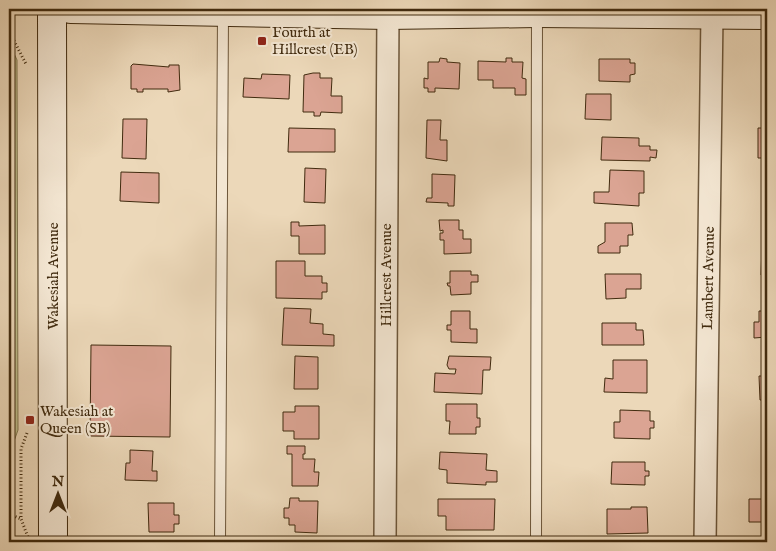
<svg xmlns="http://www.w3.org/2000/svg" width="776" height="551" font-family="'IM FELL English',serif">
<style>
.green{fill:#bebd8b;stroke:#80744d}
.building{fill:#dba493;stroke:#412b0f}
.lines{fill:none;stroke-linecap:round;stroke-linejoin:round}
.lane-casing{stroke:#6c563a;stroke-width:12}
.street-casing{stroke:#6c563a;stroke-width:24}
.secondary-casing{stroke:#412b0f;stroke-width:30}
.path{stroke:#412b0f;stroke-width:3;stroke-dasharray:1 2.5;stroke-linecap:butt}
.lane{stroke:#f3e6d2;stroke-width:10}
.street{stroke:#f3e6d2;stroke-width:21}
.secondary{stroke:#f3e6d2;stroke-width:28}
.poi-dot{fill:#8f2418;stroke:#f3e6d2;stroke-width:2}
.labels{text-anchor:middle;stroke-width:4;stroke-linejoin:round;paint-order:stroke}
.poi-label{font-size:15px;fill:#412b0f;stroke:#f3e6d2;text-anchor:start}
.street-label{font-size:15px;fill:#412b0f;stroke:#f3e6d2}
</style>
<rect width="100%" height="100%" fill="#ecd8b9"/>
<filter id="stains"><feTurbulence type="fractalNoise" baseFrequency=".004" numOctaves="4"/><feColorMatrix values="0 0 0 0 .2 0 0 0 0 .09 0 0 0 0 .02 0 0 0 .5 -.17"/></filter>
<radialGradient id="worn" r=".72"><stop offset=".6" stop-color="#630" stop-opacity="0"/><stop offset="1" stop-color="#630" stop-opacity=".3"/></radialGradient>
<path class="green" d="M9 43 17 60 18 430 9 455Z"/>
<path class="building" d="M440 58 447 59V62L460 63 459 89 435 88V92H428V88H424V78L428 79V62H439Z
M506 58H512V62H523L522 78 526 79V95H515V88H493V80H478V61L506 62Z
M599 59H630V63H635V74L630 75V82L599 81Z
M133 64 169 67V65H179L180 90 168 92V89H143V92H137V89H131V66Z
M313 73H320V78H332L331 96H342V113L321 112 320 116H314V112H303L304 75Z
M262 74 290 75 289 99 243 97 244 78 261 79Z
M586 94H611V120L585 119Z
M123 119H147L146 159 122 158Z
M427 120H441L440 140H447V161L426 158Z
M289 128 335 129V152H288Z
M758 128H767V158H758Z
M602 137 639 138V146H650V150H657L656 158 650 157V161L601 160Z
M305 168 326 169 325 203 304 202Z
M610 170 644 171V193H639V206L594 203V192H609Z
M121 172 159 173V203L120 201Z
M432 174 455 175 454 206H448V203L426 202 427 198H432Z
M439 220H459V230H463V239H471V253L444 254V240H440V233H443V230L440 231Z
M291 222H299V226L325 225V254H299V236H291Z
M605 223H632L633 235H628V246H620V253H598V246L605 242Z
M762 246 767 247V276L761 275Z
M276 261H305V276H322V283H327V292H322V299L276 298Z
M450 271H471V275H478V282H471V294L451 295 450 286H448L447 283H450Z
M605 274H641V289H626V298L606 299Z
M284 308 311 309 310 323 323 324V334L334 335V346L282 345Z
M451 311H470V329H477V343L451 342V330H447V325H451Z
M759 311H767V337L754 338V322H759Z
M602 323H636V330H643L644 345H602Z
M91 345 171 346 170 437 90 436Z
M295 356 318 357V389H294Z
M449 356 491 357 490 370H483L482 394 434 392 435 373 455 374 456 369H449L447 365Z
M613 360H647V393L604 392 605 378 613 379Z
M759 376H767V400H760Z
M446 404H477V418H480V427H476V434H449L450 421H446Z
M295 406H319V439H294V431H283V412H295Z
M620 410 650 411V421H654V428H650V439L614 438V422H620Z
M287 446H305V454H303V459H315L314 472H319L318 486H292V454H287Z
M130 450 153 451 152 471H157V481L125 480 126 463H130Z
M440 452 487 454 486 470 497 471V482H486V485L447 483V470L439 469Z
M612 462H645V471H649V476H645V485L611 484Z
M767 486V522H749V499H766Z
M290 498H299V501H318L317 533 295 532V525H289V518H284V508H289Z
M438 499H495L494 530H446V516H438Z
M148 503H174V515H179V524H174V532H149Z
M631 507H647L648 533 607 534V509H631Z
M323 539V542H282V540Z"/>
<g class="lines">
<g class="lane-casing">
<path id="lane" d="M220 542 223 13
M536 542 537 13"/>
</g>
<g class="street-casing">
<path id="street" d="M385 542 388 9
M705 542 712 14"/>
</g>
<g class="secondary-casing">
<path id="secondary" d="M52 9 53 542
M71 9 387 15 537 13 767 15"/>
</g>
<path class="path" d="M9 37H12L26 64
M27 433 21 449V519L28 537
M9 514 21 519"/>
<use href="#lane" class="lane"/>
<use href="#street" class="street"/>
<use href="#secondary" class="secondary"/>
</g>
<g class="poi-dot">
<rect x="257" y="36" width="10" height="10" rx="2.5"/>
<rect x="25" y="415" width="10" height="10" rx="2.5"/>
</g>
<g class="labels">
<g class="poi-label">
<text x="272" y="37">Fourth at<tspan x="272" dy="17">Hillcrest (EB)</tspan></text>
<text x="40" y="416">Wakesiah at<tspan x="40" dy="17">Queen (SB)</tspan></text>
</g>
<g class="street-label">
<text transform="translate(386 275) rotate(-90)" y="5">Hillcrest Avenue</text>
<text transform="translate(53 276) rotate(-90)" y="5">Wakesiah Avenue</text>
<text transform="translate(708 278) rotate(-89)" y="5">Lambert Avenue</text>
</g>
</g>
<rect width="776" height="551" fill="none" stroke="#ecd8b9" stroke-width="30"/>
<rect x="10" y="10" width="756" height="531" fill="none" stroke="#412b0f" stroke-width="2.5"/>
<rect x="15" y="15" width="746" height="521" fill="none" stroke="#412b0f"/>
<g transform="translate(58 494)" stroke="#f3e6d2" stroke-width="4" paint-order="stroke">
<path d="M0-4L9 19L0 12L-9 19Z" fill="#412b0f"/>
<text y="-8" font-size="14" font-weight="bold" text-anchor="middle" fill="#412b0f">N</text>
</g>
<rect width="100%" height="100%" filter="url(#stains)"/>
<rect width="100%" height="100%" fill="url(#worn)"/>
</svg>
